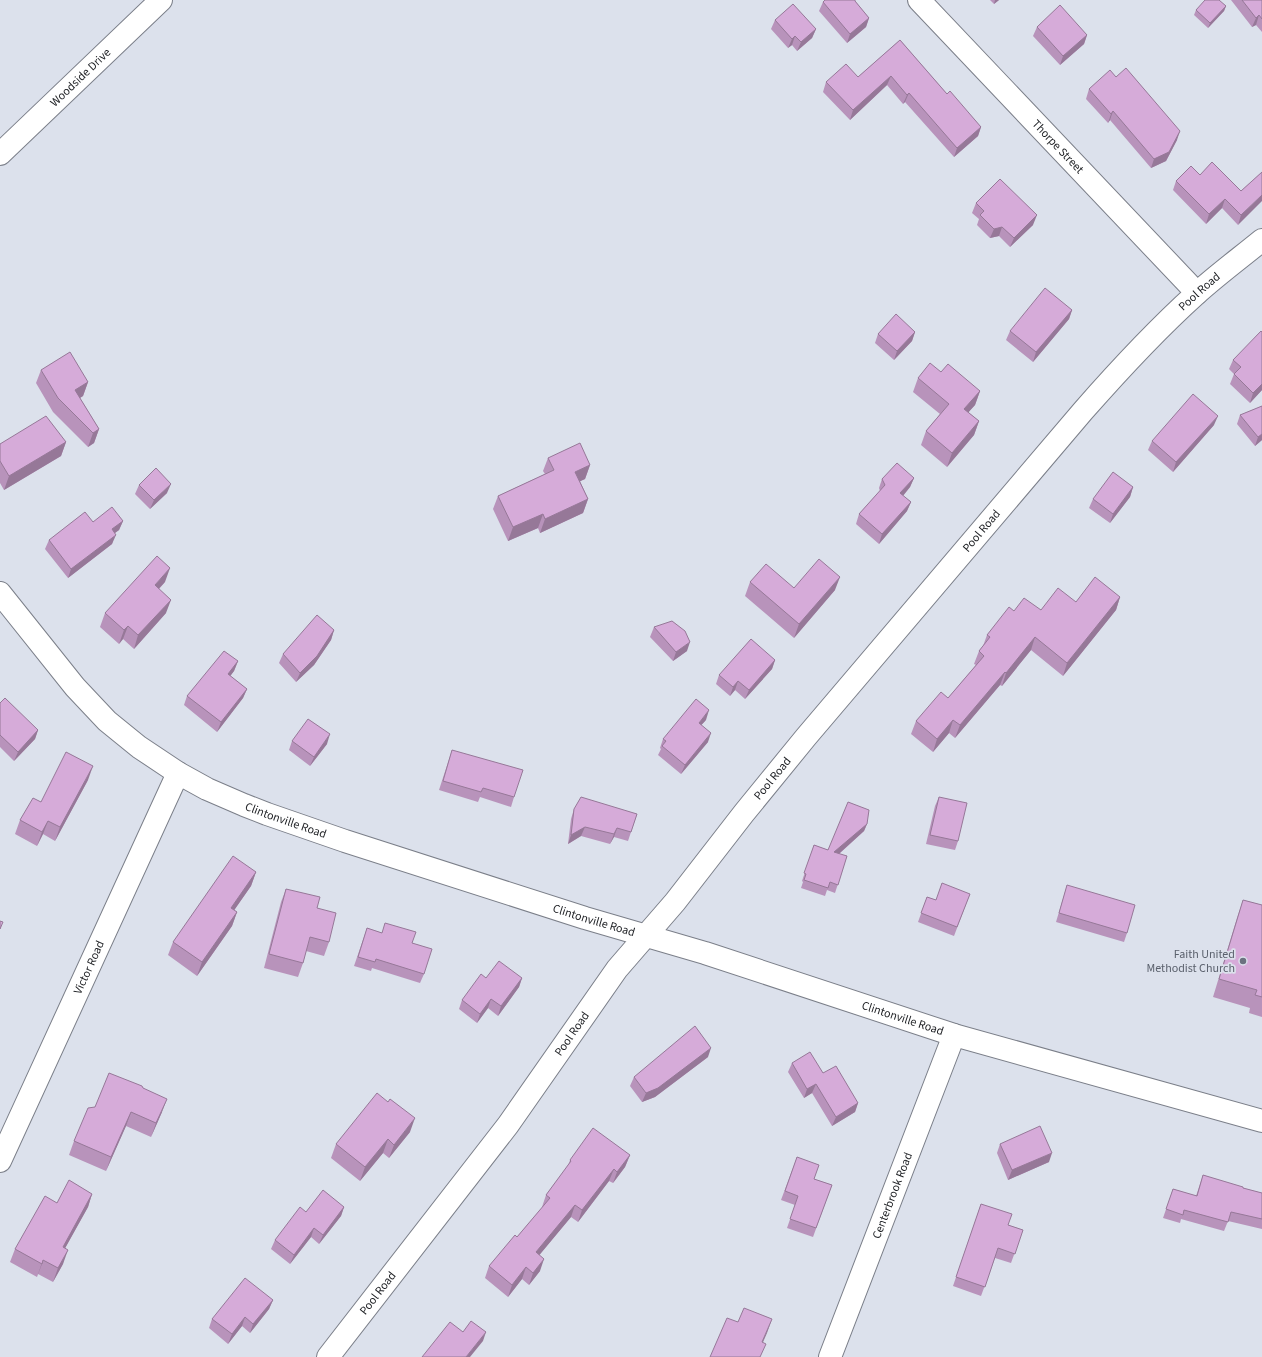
<svg xmlns="http://www.w3.org/2000/svg" width="1262" height="1357" font-family="'Source Sans 3',sans-serif">
<style>
.lines{fill:none;stroke-linecap:round;stroke-linejoin:round}
.minor-casing{stroke:#7b7f89;stroke-width:24}
.major-casing{stroke:#7b7f89;stroke-width:24}
.minor{stroke:#fff;stroke-width:22}
.major{stroke:#fff;stroke-width:22}
.wall{fill:#b893bb}
.shaded-wall{fill:#967898}
.building{fill:#d6abd9;stroke:#967898}
.worship-dot{fill:#6b7280;stroke:#dce1ec;stroke-width:1.5}
.labels{text-anchor:middle;stroke-width:3.5;stroke-linejoin:round;paint-order:stroke}
.street-label{font-size:12px;fill:#1c1e22;stroke:#dce1ec}
.worship-label{font-size:12px;fill:#5b616d;stroke:#dce1ec;text-anchor:end}
</style>
<rect width="100%" height="100%" fill="#dce1ec"/>
<g class="lines">
<g class="minor-casing">
<g id="minor">
<path id="s1" d="M919 0 1197 293"/>
<path id="s2" d="M0 154 161 0"/>
<path id="s3" d="M0 1161 178 773"/>
<path id="s4" d="M328 1357 508 1125 617 969 675 902 744 813 806 737 1083 411C1119 370 1155 331 1196 294 1217 275 1240 258 1262 240"/>
<path id="s5" d="M830 1357 954 1035"/>
</g>
</g>
<g class="major-casing">
<g id="major">
<path id="s6" d="M0 593 75 687 107 721 139 747 178 773 207 789 244 805 267 814 345 841 585 918 705 953 954 1035 1262 1121"/>
</g>
</g>
<use href="#minor" class="minor"/>
<use href="#major" class="major"/>
</g>
<path class="wall" d="M990 0H999L994 4Z
M1231 0H1262V32L1256 25 1252 27Z
M855 1 869 18 866 27 847 43 819 11 823 2Z
M1226 6 1224 11 1208 28 1194 15 1196 10Z
M775 20 816 29 812 38 797 51 792 45 788 48 771 29Z
M1037 27 1087 35 1084 44 1060 65 1033 36Z
M900 40 947 94 981 127 978 136 954 157 905 102 903 104 887 85 850 120 823 92 826 82 858 77Z
M1089 89 1177 140 1166 161 1151 168 1110 120 1108 123 1086 99Z
M1262 172 1238 225 1222 208 1206 224 1173 190 1176 181 1200 175 1241 191Z
M976 203 1033 225 1010 247 999 236 990 238 977 225 979 219 972 213Z
M1072 310 1069 319 1033 362 1006 340 1010 331Z
M915 332 912 341 894 360 875 343 878 334Z
M1262 332V390L1250 403 1230 384 1234 374 1229 369 1233 360Z
M41 370 88 382 83 396 80 398 99 429 94 443 88 447 53 412 36 383Z
M941 372 980 391 975 405 968 412 979 421 974 435 947 467 921 445 926 431 940 414 913 392 918 378Z
M1262 406V440L1255 446 1237 424 1240 415Z
M1214 425 1173 472 1148 450 1152 441Z
M66 442 61 456 4 490 0 483V444Z
M548 458 590 465 585 479 580 481 588 499 583 513 540 533 538 528 508 541 493 509 498 496 545 474 543 471Z
M914 478 910 487 903 496 911 502 907 511 879 544 856 524 859 514 880 491 879 488 882 479Z
M139 485 167 493 150 509 135 494Z
M1133 487 1130 497 1110 523 1089 508 1093 499Z
M123 521 119 530 115 533 112 544 68 578 45 549 49 540 93 522Z
M165 582 159 589 166 613 134 649 123 639 119 644 100 627 105 613Z
M750 582 794 588 835 590 794 638 745 596Z
M1120 597 1116 610 1063 676 1031 650 1002 686 1000 685 955 738 949 733 933 752 911 734 916 721 948 698 976 665 974 664 979 651 983 646 987 635 1014 611 1041 610 1076 602Z
M654 627 687 651 673 661 650 637Z
M334 630 331 640 314 665 296 682 279 663 283 654Z
M775 660 772 669 745 699 735 690 730 696 716 684 719 675Z
M238 661 234 671 230 676 247 689 243 698 217 732 184 705 187 696Z
M0 703 38 730 35 739 14 761 0 747Z
M706 720 701 725 708 742 681 774 658 755 661 749 660 748 663 739Z
M292 741 327 744 310 766 289 750Z
M452 750 514 797 511 807 480 797 478 802 439 790Z
M88 780 55 841 43 834 37 846 15 834 20 820 41 802Z
M939 797 958 841 955 850 926 844 935 806Z
M574 809 637 814 628 841 614 837 610 844 581 836 568 844 571 819Z
M867 824 864 831 839 854 847 856 835 893 827 890 825 896 801 888 803 882 802 881 814 845 828 850Z
M256 872 251 886 234 910 237 912 232 926 197 976 168 955 173 942Z
M1067 885 1127 933 1124 942 1056 922Z
M286 889 317 908 329 942 324 956 306 951 303 963 298 977 264 968 281 902Z
M970 894 954 936 918 922 927 897 936 900Z
M1243 900 1262 905V1017L1249 1013 1250 1008 1213 997 1237 918Z
M367 928 412 943 424 974 420 983 372 968 371 971 354 966Z
M486 978H522L519 987 498 1016 488 1008 477 1023 459 1009 462 1000Z
M708 1057 655 1097 642 1102 630 1086 634 1077Z
M792 1063 858 1103 855 1112 832 1126 812 1093 804 1098 788 1072Z
M143 1088 162 1112 151 1137 126 1126 106 1171 69 1155 74 1141 95 1107Z
M410 1132 389 1158 383 1153 360 1181 331 1158 336 1144Z
M1000 1144 1049 1162 1008 1180 997 1153Z
M630 1155 625 1167 613 1183 609 1181 578 1222 571 1217 539 1255 540 1271 529 1285 522 1279 508 1297 485 1278 489 1266 517 1237 543 1207H542L546 1195 568 1166 570 1160Z
M797 1157 814 1179 832 1185 813 1237 787 1228 795 1205 781 1200Z
M1203 1175 1243 1188 1262 1193V1229L1228 1221 1224 1231 1181 1219 1180 1223 1163 1218 1173 1189 1196 1196Z
M92 1194 88 1207 65 1248 63 1264 53 1282 38 1274 37 1277 10 1262 15 1249Z
M981 1204 1008 1225 1023 1230 1011 1263 995 1258 981 1296 953 1286Z
M344 1207 341 1216 319 1244 311 1237 290 1264 271 1249 275 1240Z
M273 1300 269 1309 250 1333 242 1326 228 1344 209 1328 212 1319Z"/>
<path class="shaded-wall" d="M995 0H999L994 4Z
M1226 6 1224 11 1208 28 1210 23Z
M1259 15 1256 25 1252 27 1256 18Z
M869 18 866 27 847 43 850 34Z
M816 29 812 38 797 51 801 42Z
M1087 35 1084 44 1060 65 1063 56Z
M795 36 792 45 788 48 792 39Z
M891 76 887 85 850 120 853 110Z
M909 93 905 102 903 104 907 95Z
M1113 111 1110 120 1108 123 1111 114Z
M981 127 978 136 954 157 957 148Z
M1180 131 1177 140 1166 161 1151 168 1154 159Z
M1262 195V201L1238 225 1241 215Z
M1225 199 1222 208 1206 224 1209 214Z
M1037 215 1033 225 1010 247 1014 238Z
M1002 227 999 236 990 238 994 229Z
M1072 310 1069 319 1033 362 1036 352Z
M915 332 912 341 894 360 897 351Z
M88 382 83 396 70 404 75 390Z
M1262 384V390L1250 403 1253 393Z
M980 391 975 405 959 423 964 409Z
M1218 416 1214 425 1173 472 1176 462Z
M979 421 974 435 947 467 952 453Z
M99 429 94 443 88 447 93 433Z
M1262 434V440L1255 446 1258 437Z
M66 442 61 456 4 490 9 476Z
M590 465 585 479 570 486 575 472Z
M914 478 910 487 897 503 900 493Z
M171 484 167 493 150 509 154 500Z
M1133 487 1130 497 1110 523 1113 514Z
M588 499 583 513 540 533 545 519Z
M911 502 907 511 879 544 882 534Z
M543 514 538 528 508 541 513 527Z
M123 521 119 530 108 538 112 529Z
M116 535 112 544 68 578 71 569Z
M170 568 165 582 150 598 155 585Z
M840 577 835 590 794 638 799 624Z
M1120 597 1116 610 1063 676 1067 663Z
M171 600 166 613 134 649 138 635Z
M128 626 123 639 119 644 124 630Z
M334 630 331 640 314 665 296 682 300 673Z
M1035 637 1031 650 1002 686 1006 673Z
M690 642 687 651 673 661 676 652Z
M775 660 772 669 745 699 749 690Z
M238 661 234 671 225 683 228 674Z
M1005 672 1000 685 955 738 960 725Z
M738 681 735 690 730 696 733 687Z
M247 689 243 698 217 732 221 722Z
M709 710 706 720 695 732 699 723Z
M953 720 949 733 933 752 937 739Z
M38 730 35 739 14 761 18 752Z
M711 733 708 742 681 774 685 765Z
M330 734 327 744 310 766 314 757Z
M93 766 88 780 55 841 60 827Z
M48 821 43 834 37 846 42 832Z
M867 824 864 831 832 860 834 852Z
M585 827 581 836 568 844 571 835Z
M617 828 614 837 610 844 614 834Z
M256 872 251 886 226 922 231 908Z
M237 912 232 926 197 976 202 962Z
M522 978 519 987 498 1016 501 1006Z
M491 999 488 1008 477 1023 480 1014Z
M711 1048 708 1057 655 1097 642 1102 646 1093Z
M816 1084 812 1093 804 1098 807 1089Z
M167 1099 162 1112 151 1137 156 1123Z
M858 1103 855 1112 832 1126 836 1117Z
M131 1112 126 1126 106 1171 111 1157Z
M415 1118 410 1132 389 1158 394 1145Z
M388 1139 383 1153 360 1181 365 1167Z
M1052 1153 1049 1162 1008 1180 1012 1170Z
M630 1155 625 1167 613 1183 617 1172Z
M614 1169 609 1181 578 1222 582 1210Z
M92 1194 88 1207 58 1261 63 1247Z
M575 1205 571 1217 532 1264 536 1252Z
M344 1207 341 1216 319 1244 323 1235Z
M314 1228 311 1237 290 1264 294 1255Z
M68 1250 63 1264 53 1282 58 1268Z
M544 1259 540 1271 529 1285 533 1273Z
M43 1260 38 1274 37 1277 42 1264Z
M526 1267 522 1279 508 1297 512 1285Z
M273 1300 269 1309 250 1333 253 1324Z
M245 1317 242 1326 228 1344 232 1334Z
M772 1319 767 1333 757 1356 762 1342Z
M486 1332 483 1341 470 1357H466Z"/>
<path class="building" d="M825 0H855V1L869 18 850 34 823 2Z
M1205 0H1219L1226 6 1210 23 1196 10Z
M1242 0H1262V19L1259 15 1256 18Z
M793 4 816 29 801 42 795 36 792 39 775 20Z
M1060 5 1087 35 1063 56 1037 27Z
M900 40 947 94 950 91 981 127 957 148 909 93 907 95 891 76 853 110 826 82 846 64 858 77Z
M1126 68 1180 131 1169 152 1154 159 1113 111 1111 114 1089 89 1110 70 1116 77Z
M1212 162 1241 191 1262 172V195L1241 215 1225 199 1209 214 1176 181 1191 166 1200 175Z
M1000 179 1037 215 1014 238 1002 227 994 229 980 215 984 211 976 203Z
M1045 288 1072 310 1036 352 1010 331Z
M896 314 915 332 897 351 878 334Z
M1261 331 1262 332V384L1253 393 1234 374 1241 367 1233 360Z
M70 352 88 382 75 390 99 429 93 433 58 398 41 370Z
M930 363 941 372 948 364 980 391 964 409 979 421 952 453 926 431 949 404 918 378Z
M1193 394 1218 416 1176 462 1152 441Z
M1262 406V434L1258 437 1240 415Z
M46 416 66 442 9 476 0 461V444Z
M580 443 590 465 575 472 588 499 545 519 543 514 513 527 498 496 554 470 548 458Z
M897 463 914 478 900 493 911 502 882 534 859 514 885 485 882 479Z
M156 468 171 484 154 500 139 485Z
M1113 472 1133 487 1113 514 1093 499Z
M112 507 123 521 112 529 116 535 71 569 49 540 85 512 93 522Z
M157 556 170 568 155 585 171 600 138 635 128 626 124 630 105 613Z
M819 559 840 577 799 624 750 582 766 564 794 588Z
M1095 577 1120 597 1067 663 1035 637 1006 673 1005 672 960 725 953 720 937 739 916 721 941 692 948 698 984 656 979 651 990 637 987 635 1009 607 1014 611 1024 598 1041 610 1058 588 1076 602Z
M317 615 334 630 317 656 300 673 283 654Z
M672 621 685 631 690 642 676 652 654 627Z
M751 639 775 660 749 690 738 681 733 687 719 675Z
M224 651 238 661 228 674 247 689 221 722 187 696Z
M5 698 38 730 18 752 0 735V703Z
M696 699 709 710 699 723 711 733 685 765 662 746 666 741 663 739Z
M308 719 330 734 314 757 292 741Z
M452 750 523 770 514 797 483 788 481 792 443 781Z
M66 752 93 766 60 827 48 821 42 832 20 820 33 798 41 802Z
M581 797 637 814 631 832 617 828 614 834 585 827 571 835 574 809Z
M939 797 967 803 958 841 930 835Z
M848 802 869 810 867 824 834 852 847 856 838 885 830 882 828 888 804 880 806 874 804 873 814 845 828 850Z
M233 856 256 872 231 908 237 912 202 962 173 942Z
M942 883 970 894 957 927 921 913 927 897 936 900Z
M1067 885 1135 905 1127 933 1059 913Z
M286 889 320 897 317 908 336 913 329 942 310 937 303 963 269 954Z
M1243 900 1262 905V997L1255 995 1257 990 1219 979Z
M0 921 3 922 0 929Z
M385 923 416 932 412 943 432 949 424 974 376 959 375 962 358 957 367 928 382 933Z
M499 961 522 978 501 1006 491 999 480 1014 462 1000 481 974 486 978Z
M695 1026 711 1048 658 1088 646 1093 634 1077Z
M810 1052 823 1073 836 1066 858 1103 836 1117 816 1084 807 1089 792 1063Z
M109 1073 142 1086 143 1088 167 1099 156 1123 131 1112 111 1157 74 1141 88 1108 95 1107Z
M377 1093 388 1102 390 1099 415 1118 394 1145 388 1139 365 1167 336 1144Z
M1040 1126 1052 1153 1012 1170 1000 1144Z
M593 1128 630 1155 617 1172 614 1169 582 1210 575 1205 536 1252 544 1259 533 1273 526 1267 512 1285 489 1266 515 1235 517 1237 550 1198 546 1195 571 1161 570 1160Z
M797 1157 819 1165 814 1179 832 1185 816 1228 790 1219 798 1196 785 1191Z
M1203 1175 1243 1187V1188L1262 1193V1219L1231 1212 1228 1222 1184 1210 1183 1215 1166 1209 1173 1189 1197 1196Z
M69 1180 92 1194 63 1247 68 1250 58 1268 43 1260 42 1264 15 1249 45 1196 57 1203Z
M323 1190 344 1207 323 1235 314 1228 294 1255 275 1240 300 1207 306 1212Z
M981 1204 1012 1214 1008 1225 1023 1230 1015 1254 998 1248 985 1287 956 1277Z
M245 1278 273 1300 253 1324 245 1317 232 1334 212 1319Z
M744 1308 772 1319 762 1342 766 1344 760 1357H710L727 1318 738 1322Z
M471 1321 486 1332 466 1357H422L450 1322 463 1332Z"/>
<circle class="worship-dot" cx="1243" cy="961" r="4"/>
<g class="labels">
<g class="street-label">
<text dy="4" stroke="none"><textPath href="#s2" startOffset="111">Woodside Drive</textPath></text>
<text dy="4" stroke="none"><textPath href="#s1" startOffset="202">Thorpe Street</textPath></text>
<text dy="4" stroke="none"><textPath href="#s4" startOffset="1378">Pool Road</textPath></text>
<text dy="4" stroke="none"><textPath href="#s4" startOffset="1054">Pool Road</textPath></text>
<text dy="4" stroke="none"><textPath href="#s4" startOffset="730">Pool Road</textPath></text>
<text dy="4" stroke="none"><textPath href="#s6" startOffset="373">Clintonville Road</textPath></text>
<text dy="4" stroke="none"><textPath href="#s6" startOffset="697">Clintonville Road</textPath></text>
<text dy="4" stroke="none"><textPath href="#s3" startOffset="213">Victor Road</textPath></text>
<text dy="4" stroke="none"><textPath href="#s6" startOffset="1021">Clintonville Road</textPath></text>
<text dy="4" stroke="none"><textPath href="#s4" startOffset="405">Pool Road</textPath></text>
<text dy="4" stroke="none"><textPath href="#s5" startOffset="173">Centerbrook Road</textPath></text>
<text dy="4" stroke="none"><textPath href="#s4" startOffset="81">Pool Road</textPath></text>
</g>
<g class="worship-label">
<text x="1235" y="958">Faith United<tspan x="1235" dy="14">Methodist Church</tspan></text>
</g>
</g>
</svg>
